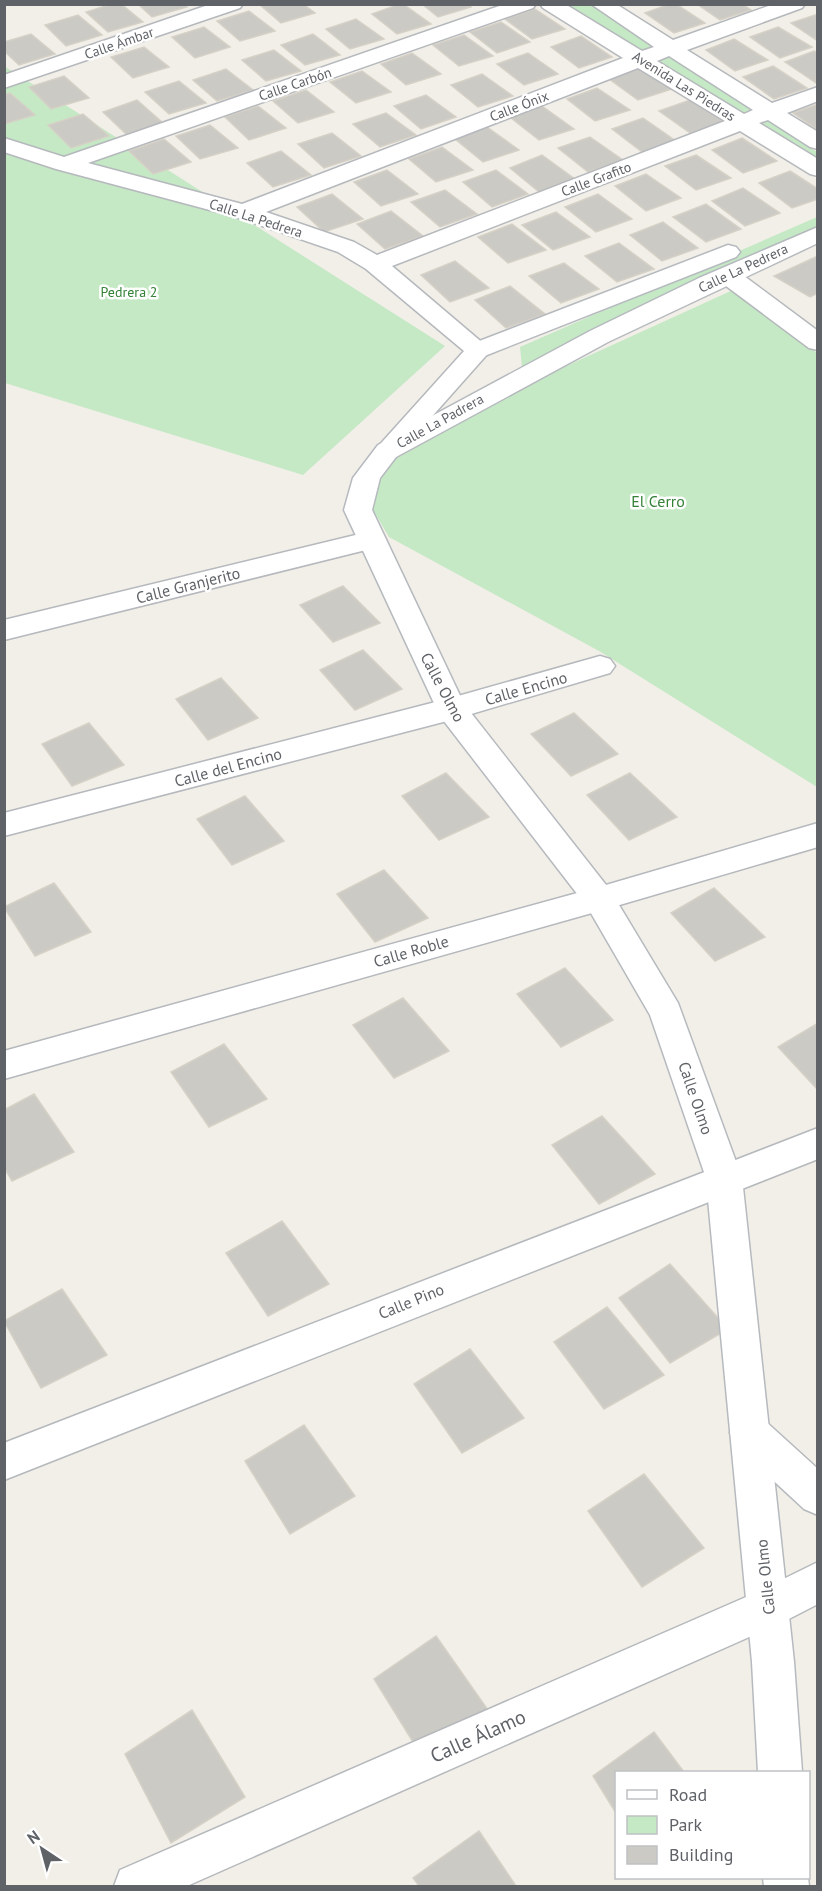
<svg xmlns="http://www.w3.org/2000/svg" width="822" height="1891" font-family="'PT Sans',sans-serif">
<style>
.green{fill:#c5e8c5}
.building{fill:#cccac5;stroke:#d6d1c6;stroke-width:1.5}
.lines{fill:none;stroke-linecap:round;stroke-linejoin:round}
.street-casing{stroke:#b5b8bc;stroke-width:3}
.secondary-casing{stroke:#b6babf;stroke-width:3}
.street{fill:#fff;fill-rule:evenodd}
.secondary{fill:#fff;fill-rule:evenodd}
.labels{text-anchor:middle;stroke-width:5;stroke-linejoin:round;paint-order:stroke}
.far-street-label{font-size:14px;fill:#5f6368;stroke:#fff}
.far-park-label{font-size:14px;fill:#348238;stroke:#fff}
.park-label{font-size:16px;fill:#348238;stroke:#fff}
.street-label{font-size:16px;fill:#5f6368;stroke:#fff}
.near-street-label{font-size:20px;fill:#5f6368;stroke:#fff}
</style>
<rect width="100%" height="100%" fill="#f1efe8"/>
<path class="green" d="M564 5H591L817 152V167Z
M4 66 445 346 303 475 5 383Z
M817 217V235L522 367 520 347Z
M733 290 817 353V787L599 651 389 537 373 510 371 484 396 457 529 383Z"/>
<path class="building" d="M112 4H121L143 22 108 32 86 12Z
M138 4H184L187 7 152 17Z
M259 4H303L315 13 281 23Z
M400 4H403L431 24 397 34 372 14Z
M422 4H467L471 7 438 17Z
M670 4H676L705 23 674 33 645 13Z
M697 4H742L751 10 720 20Z
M535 9 565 29 532 39 505 19Z
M249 11 275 31 240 41 217 21Z
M818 14V41L791 23Z
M78 15 102 35 66 46 45 25Z
M356 19 384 39 350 49 326 29Z
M501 22 530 42 497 53 470 32Z
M204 27 230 47 195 58 172 37Z
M778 27 812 47 780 58 750 37Z
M31 34 55 54 19 65 4 51V42Z
M313 34 340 55 305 65 281 45Z
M464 35 493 56 459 66 433 45Z
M581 36 612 57 579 68 551 47Z
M734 39 768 60 735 71 706 50Z
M144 47 169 67 133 78 111 57Z
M274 50 301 71 266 81 242 60Z
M814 51 818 53 816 83 785 62Z
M412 53 441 74 406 85 381 64Z
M528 53 558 74 524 85 497 64Z
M773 66 807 88 774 99 743 77Z
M640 68 672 89 638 100 609 79Z
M226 69 253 90 217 101 193 80Z
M362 71 391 92 356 103 330 82Z
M482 74 513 96 478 107 451 85Z
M64 76 89 98 51 109 29 87Z
M179 81 206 103 169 114 145 92Z
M597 88 630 110 595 121 567 99Z
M306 90 334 112 298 123 273 101Z
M10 93 35 115 4 124V95Z
M426 95 456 117 421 129 394 106Z
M137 100 163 123 126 134 103 112Z
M690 100 724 122 690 133 659 111Z
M818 104V130L793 113Z
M258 106 286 128 249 140 225 117Z
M542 106 574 129 539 140 511 118Z
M386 113 416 135 380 147 353 124Z
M83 114 109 136 71 148 48 125Z
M643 118 676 141 642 152 612 129Z
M210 125 238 148 200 159 176 136Z
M487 127 519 150 483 162 455 139Z
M332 133 361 156 324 168 298 144Z
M590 137 623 160 588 172 558 148Z
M742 138 777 161 743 173 712 150Z
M164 139 191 162 153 174 129 151Z
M442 147 473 170 436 182 409 159Z
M281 151 311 175 273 187 247 163Z
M542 155 575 179 539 192 510 168Z
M696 155 731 178 696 190 665 166Z
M387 170 418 194 381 206 354 182Z
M496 170 528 194 492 207 463 182Z
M790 171 818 189V199L792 208 759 183Z
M646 174 681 198 646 211 615 186Z
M743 188 780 213 745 226 712 201Z
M445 190 477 214 440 227 411 202Z
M332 194 363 219 324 232 297 207Z
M598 194 632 219 596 232 565 207Z
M706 204 741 229 706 242 673 217Z
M391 211 423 236 385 249 357 224Z
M556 212 590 237 553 250 522 225Z
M663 222 698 248 662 261 630 235Z
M512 224 546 250 508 263 478 237Z
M619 243 654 269 617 282 585 256Z
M818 256V293L810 297 774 276Z
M455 261 489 288 450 302 421 275Z
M564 263 599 289 561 303 529 276Z
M510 286 545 314 506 328 475 300Z
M343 586 380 623 333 642 300 605Z
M363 650 402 689 355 710 320 670Z
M221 678 258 718 208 740 176 699Z
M574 713 618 754 571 776 531 734Z
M89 723 124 765 72 786 42 744Z
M446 773 489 817 439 840 402 796Z
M630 773 677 817 629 840 587 795Z
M245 796 284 841 232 865 197 819Z
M384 870 428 918 375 942 337 894Z
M54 883 91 932 35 956 4 907Z
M714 888 765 937 715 961 671 913Z
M565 968 613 1020 561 1047 517 994Z
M403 998 449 1051 394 1078 353 1025Z
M818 1023V1090L778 1047Z
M224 1044 267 1099 209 1127 171 1072Z
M34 1094 74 1152 12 1181 4 1167V1110Z
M602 1116 655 1174 599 1204 552 1145Z
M282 1221 329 1284 268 1316 226 1253Z
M670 1264 728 1329 670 1363 619 1298Z
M62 1289 107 1355 41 1388 4 1321Z
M607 1307 664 1375 604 1409 554 1342Z
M470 1349 524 1418 462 1453 414 1384Z
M304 1425 355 1496 290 1534 245 1461Z
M644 1474 704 1548 642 1587 588 1511Z
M436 1636 495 1720 426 1763 374 1679Z
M192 1710 245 1797 171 1843 125 1754Z
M654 1732 684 1772H616V1813L593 1776Z
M479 1831 516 1886H419L413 1878Z"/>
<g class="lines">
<g class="street-casing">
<path id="street" d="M211 4H243L240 8 4 88V75Z
M505 4H536L533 8 88 163 242 204 623 58 543 8 540 4H565L642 51 654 47 591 4H616L673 40 774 4H805L802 8 687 50 772 103 818 87V101L787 113 818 132V149L810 147 768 120 759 123 818 159V176L810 174 740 131 392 266 491 350 396 457 387 459 378 457 374 451 464 351 366 269 338 252 236 217 56 169 4 152V138L64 157ZM669 56 753 110 744 114 657 61ZM638 68 725 121 377 255 354 242 266 212Z
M727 268 736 270 818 331V350L809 348 718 280 715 275 718 270Z
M372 531 382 534 386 540 382 546 4 640V620Z
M600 656 610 659 615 666 610 673 451 720 4 836V813L451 698Z
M818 823V847L599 911 4 1079V1051L599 887Z
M818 1128V1159L4 1480V1443Z
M750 1415 764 1420 818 1469V1515L804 1509 736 1446 730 1433 736 1420Z
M818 1562V1604L783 1622 187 1886H114L120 1870 753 1594Z"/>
</g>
<g class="secondary-casing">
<path id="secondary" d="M818 227V243L608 342 396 457 380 478 372 510 464 704 610 890 678 1003 742 1178 794 1662 802 1772H758L752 1662 706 1178 650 1015 588 908 440 716 344 510 353 478 378 445 590 331 699 278Z
M728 245 736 247 740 252 736 257 487 355 478 358 469 355 465 350 469 345Z
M763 1878H808L809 1886H764Z"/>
</g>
<use href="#street" class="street"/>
<use href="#secondary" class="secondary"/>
</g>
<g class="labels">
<g class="far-street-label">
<text transform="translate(119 43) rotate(-19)" y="5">Calle Ámbar</text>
<text transform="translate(295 84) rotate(-19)" y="5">Calle Carbón</text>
<text transform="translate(684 86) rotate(32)" y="5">Avenida Las Piedras</text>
<text transform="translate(519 106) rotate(-21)" y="5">Calle Ónix</text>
<text transform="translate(596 179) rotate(-21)" y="5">Calle Grafito</text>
<text transform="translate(256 218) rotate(18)" y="5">Calle La Pedrera</text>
<text transform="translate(743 268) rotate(-25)" y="5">Calle La Pedrera</text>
<text transform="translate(440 421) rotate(-29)" y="5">Calle La Padrera</text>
</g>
<g class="far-park-label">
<text x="129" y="297">Pedrera 2</text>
</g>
<g class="park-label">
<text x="658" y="507">El Cerro</text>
</g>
<g class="street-label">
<text transform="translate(188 585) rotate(-14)" y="6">Calle Granjerito</text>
<text transform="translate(443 687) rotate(62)" y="6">Calle Olmo</text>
<text transform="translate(526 688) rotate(-16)" y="6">Calle Encino</text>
<text transform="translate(228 767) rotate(-15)" y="6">Calle del Encino</text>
<text transform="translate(411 951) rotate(-16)" y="6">Calle Roble</text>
<text transform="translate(696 1098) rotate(71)" y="6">Calle Olmo</text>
<text transform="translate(411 1301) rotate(-22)" y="6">Calle Pino</text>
<text transform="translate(765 1577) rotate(-96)" y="6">Calle Olmo</text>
</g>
<g class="near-street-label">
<text transform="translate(478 1736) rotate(-24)" y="7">Calle Álamo</text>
</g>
</g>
<rect width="822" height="1891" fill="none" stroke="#5f6368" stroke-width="12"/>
<rect x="615" y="1771" width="195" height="108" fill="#ffffff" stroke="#bfc1c3" stroke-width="1.5"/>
<rect x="627" y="1790" width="30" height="9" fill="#ffffff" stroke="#bfc1c3" stroke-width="1.5"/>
<text x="669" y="1801" font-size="18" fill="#5f6368">Road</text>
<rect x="627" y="1816" width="30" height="18" fill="#c5e8c5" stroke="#bfc1c3" stroke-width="1.5"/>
<text x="669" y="1831" font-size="18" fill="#5f6368">Park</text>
<rect x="627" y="1846" width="30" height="18" fill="#cccac5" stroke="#bfc1c3" stroke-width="1.5"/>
<text x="669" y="1861" font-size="18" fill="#5f6368">Building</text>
<g transform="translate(42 1849) rotate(324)" stroke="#ffffff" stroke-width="4.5" paint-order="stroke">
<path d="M0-4.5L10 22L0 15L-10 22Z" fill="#5f6368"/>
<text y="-9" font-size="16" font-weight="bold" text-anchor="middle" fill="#5f6368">N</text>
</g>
</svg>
